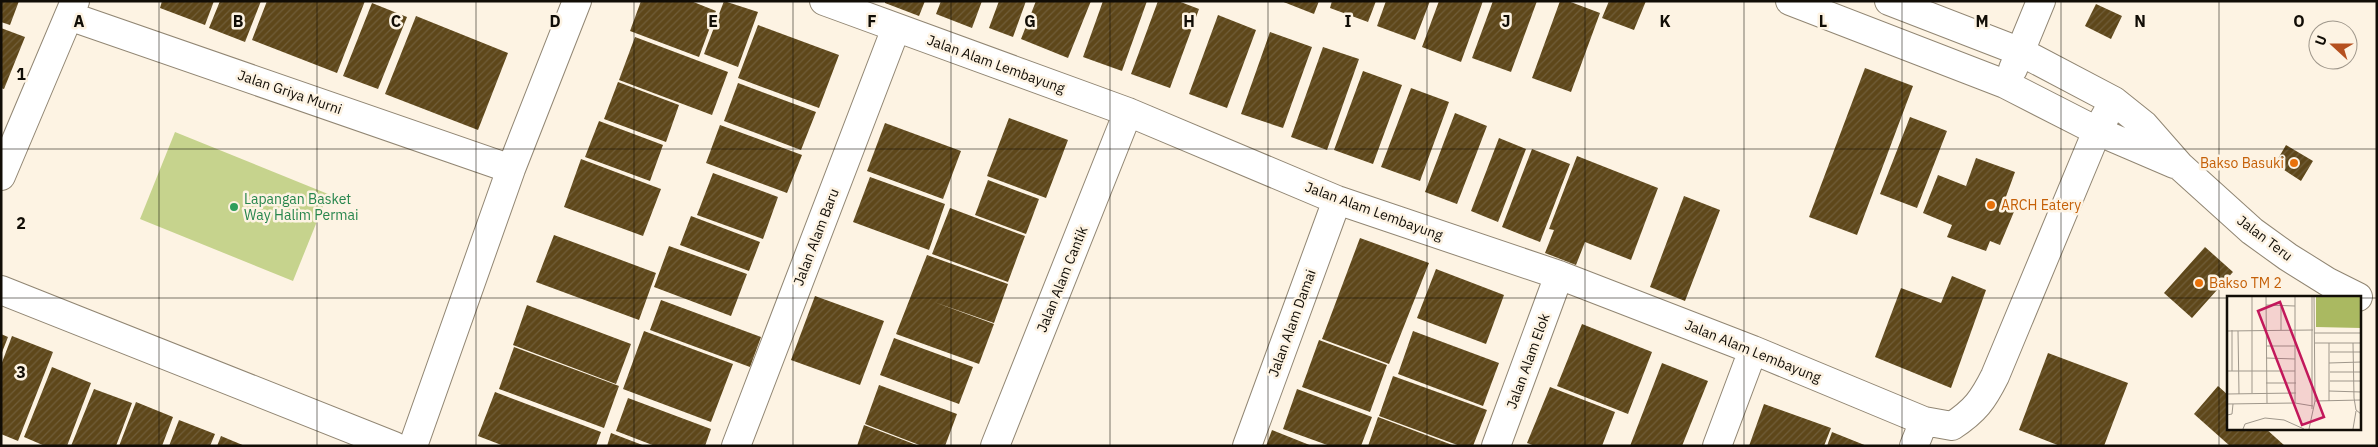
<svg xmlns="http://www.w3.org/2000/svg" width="2378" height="447" font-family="'IBM Plex Sans',sans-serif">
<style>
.pitch{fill:#c6d38d}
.building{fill:url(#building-hatch)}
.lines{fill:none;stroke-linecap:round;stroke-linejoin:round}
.minor-casing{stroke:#918673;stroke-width:30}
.minor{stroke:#fff;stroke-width:28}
.grid{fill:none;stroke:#110d06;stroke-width:1;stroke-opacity:0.55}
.food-dot{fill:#e8710a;stroke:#fdf3e3;stroke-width:2}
.leisure-dot{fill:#2e9e5b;stroke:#fdf3e3;stroke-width:2}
.labels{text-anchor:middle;stroke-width:5;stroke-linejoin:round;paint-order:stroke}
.street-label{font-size:14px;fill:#110d06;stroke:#fdf3e3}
.food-label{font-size:14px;fill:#c56008;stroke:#fdf3e3;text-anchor:start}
.leisure-label{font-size:14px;fill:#27864d;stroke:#fdf3e3;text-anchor:start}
.inset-road{fill:none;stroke:#9f978b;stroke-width:1}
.view{fill:#c2185b;fill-opacity:0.15;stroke:#c2185b;stroke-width:2.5}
.inset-edge{fill:none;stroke:#110d06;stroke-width:2.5}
.grid-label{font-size:16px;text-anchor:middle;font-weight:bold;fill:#110d06;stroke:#fdf3e3;stroke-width:5;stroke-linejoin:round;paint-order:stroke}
</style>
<defs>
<pattern id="building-hatch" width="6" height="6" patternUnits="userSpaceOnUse" patternTransform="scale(1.25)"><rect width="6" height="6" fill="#5e471a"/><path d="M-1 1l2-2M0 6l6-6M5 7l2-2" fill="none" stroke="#705d39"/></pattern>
</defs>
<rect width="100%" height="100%" fill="#fdf3e3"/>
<path class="pitch" d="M175 132 328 194 293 281 140 219Z"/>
<path class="building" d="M1 1H19L10 25 1 22Z
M162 1H214L205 25 160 8Z
M220 1H261L245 42 209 28Z
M267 1H365L337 73 252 40Z
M641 1H691L716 11 699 57 630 31Z
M724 1 758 12 738 67 704 54Z
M885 1H925L919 16 885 3Z
M941 1H982L972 28 936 14Z
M999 1H1026L1013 37 989 28Z
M1036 1H1091L1068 58 1021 39Z
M1103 1H1147L1122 71 1083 57Z
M1158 1H1178L1199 9 1170 88 1131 74Z
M1281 1H1319L1314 14Z
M1332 1H1376L1368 22 1330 8Z
M1386 1H1430L1415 40 1377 26Z
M1439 1H1483L1461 62 1422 47Z
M1493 1H1537L1511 72 1472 58Z
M1560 1H1568L1600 13 1571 92 1532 78Z
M1609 1H1646L1634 30 1602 18Z
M372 3 407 17 378 89 343 76Z
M2096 4 2122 16 2111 39 2085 26Z
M1218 15 1256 30 1227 108 1189 94Z
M416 16 508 53 478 130 385 94Z
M758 25 839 55 819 108 738 78Z
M1 28 25 37 4 89 1 88Z
M1270 32 1312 47 1283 128 1241 114Z
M635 37 728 72 712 115 619 80Z
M1323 47 1359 59 1327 150 1291 137Z
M1865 68 1913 86 1857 235 1809 217Z
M1363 71 1402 85 1373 164 1334 150Z
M618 82 679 105 666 142 604 119Z
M738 83 816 112 801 150 724 121Z
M1411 88 1449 102 1420 181 1381 167Z
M1455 113 1487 126 1457 204 1425 192Z
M1910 117 1947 131 1917 208 1880 194Z
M1009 118 1068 140 1046 198 987 176Z
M599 121 663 145 650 181 585 157Z
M885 123 961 151 943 199 867 171Z
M720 125 802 155 787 193 706 163Z
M1499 138 1526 149 1498 222 1471 211Z
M2286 145 2313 161 2301 181 2275 164Z
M1532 149 1570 164 1540 242 1502 227Z
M1577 156 1658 188 1631 260 1585 242 1576 265 1545 253 1554 230 1549 229Z
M1976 158 2015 172 2004 202 2016 207 2000 245 1990 241 1986 251 1947 237 1952 225 1923 213 1938 175 1966 186Z
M581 159 661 189 643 236 564 207Z
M713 173 778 197 763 239 697 215Z
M870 177 945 204 929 250 853 222Z
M988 180 1039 199 1026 234 975 215Z
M1684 196 1720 210 1685 301 1650 287Z
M950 208 1025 236 1008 282 932 254Z
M691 216 760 242 749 271 680 245Z
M554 235 656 273 639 320 536 282Z
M1360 238 1429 263 1389 364 1322 339Z
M669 246 747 274 731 316 654 287Z
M2205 247 2233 272 2192 318 2164 293Z
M927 255 1008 284 994 323 934 302 994 324 979 364 896 334Z
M1436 269 1504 295 1486 344 1417 318Z
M1952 276 1986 290 1951 388 1875 357 1901 288 1941 303Z
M815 296 884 321 860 385 791 360Z
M661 300 761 337 750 367 650 330Z
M527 305 631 344 616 384 513 345Z
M1582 324 1652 352 1628 414 1557 386Z
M644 331 733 364 711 422 623 389Z
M1413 331 1499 363 1483 406 1398 374Z
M1 334 8 337 1 355Z
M12 336 53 352 18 441 1 434V365Z
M894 338 973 367 959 404 880 375Z
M1319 340 1387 365 1370 412 1302 387Z
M514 347 619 386 604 428 499 389Z
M2048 353 2128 383 2104 446H2060L2019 430Z
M1662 363 1708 381 1682 446H1630Z
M52 367 91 383 67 446H45L24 437Z
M1393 376 1487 410 1473 446H1460L1379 416Z
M879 385 957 414 945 446H922L865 424Z
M2218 386 2228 395V428H2265L2285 446H2230L2194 414Z
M1550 387 1615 412 1602 446H1535L1527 443Z
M94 389 132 403 116 446H71Z
M1297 389 1372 417 1361 446H1330L1283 429Z
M495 392 601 432 596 446H504L478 436Z
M628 398 711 429 705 446H655L616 431Z
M136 402 173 417 162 446H119Z
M1764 404 1831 428 1824 446H1749Z
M1378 417 1455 446H1368Z
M179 420 215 434 210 446H169Z
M864 425 919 446H857Z
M1272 430 1312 446H1266Z
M1832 432 1867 446H1827Z
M611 433 645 446H607Z
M221 436 245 446H217Z"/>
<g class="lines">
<g class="minor-casing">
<path id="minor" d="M824 1 1128 112 1337 200 1559 275 1753 350 1924 421 1952 426C1975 411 1983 400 1995 376L2097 131 2114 101
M1790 1 2005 84 2097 131 2174 164
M1889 1 2021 52 2114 101 2144 125 2180 166 2252 231 2288 257 2328 282 2358 297
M69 16 511 169
M2013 69 2041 1
M1 176 75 1
M1 290 394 446
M413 446 511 169 577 1
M736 446 896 28
M995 446 1128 112
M1247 446 1337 200
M1496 446 1559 275
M1717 446 1753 350
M1914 446 1924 421"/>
</g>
<use href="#minor" class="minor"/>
</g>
<path class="grid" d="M159 1V446M317 1V446M476 1V446M634 1V446M793 1V446M951 1V446M1110 1V446M1268 1V446M1427 1V446M1585 1V446M1744 1V446M1902 1V446M2061 1V446M2219 1V446M1 149H2377M1 298H2228M2359 298H2377"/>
<g class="food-dot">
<circle cx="2294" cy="163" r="5"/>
<circle cx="1991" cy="205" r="5"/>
<circle cx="2199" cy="283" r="5"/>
</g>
<circle class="leisure-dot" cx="234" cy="207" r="5"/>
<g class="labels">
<g class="street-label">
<text transform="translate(996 64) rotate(20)" y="5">Jalan Alam Lembayung</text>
<text transform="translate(290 92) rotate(19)" y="5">Jalan Griya Murni</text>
<text transform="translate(1374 211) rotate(20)" y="5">Jalan Alam Lembayung</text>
<text transform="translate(816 237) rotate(-69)" y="5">Jalan Alam Baru</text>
<text transform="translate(2265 238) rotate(37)" y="5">Jalan Teru</text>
<text transform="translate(1062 279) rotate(-68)" y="5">Jalan Alam Cantik</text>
<text transform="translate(1292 323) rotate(-70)" y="5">Jalan Alam Damai</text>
<text transform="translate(1753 351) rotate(22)" y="5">Jalan Alam Lembayung</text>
<text transform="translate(1528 361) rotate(-70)" y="5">Jalan Alam Elok</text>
</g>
<g class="food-label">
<text x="2284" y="168" text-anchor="end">Bakso Basuki</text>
<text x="2001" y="210">ARCH Eatery</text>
<text x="2209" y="288">Bakso TM 2</text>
</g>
<g class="leisure-label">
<text x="244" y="204">Lapangan Basket<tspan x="244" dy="16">Way Halim Permai</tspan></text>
</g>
</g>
<g transform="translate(2227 296)">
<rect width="134" height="134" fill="#fdf3e3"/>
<path d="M89 0H134V32L89 31Z" fill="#aab961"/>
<path class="inset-road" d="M25 0V97M39 0 40 107M68 0V107M85 0V113M39 9 68 10M54 11V34M5 34V75M0 35 86 34M11 35 12 98M87 37H134M88 47H134M102 47V105M126 47 127 102 129 114 134 118M39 50H68M103 56H134M39 62 68 63M102 67 134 66M0 75H68M103 76H134M103 85H134M39 87H69M102 95 134 96M0 98 69 97M88 105 134 104M0 108 68 107 86 110M0 119 5 118 6 108M16 133 18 128 38 122 57 124 77 133M82 133 88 105 87 0M126 133 129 115"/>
<path class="view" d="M53 6 97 121 75 129 31 15Z"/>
<rect width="134" height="134" class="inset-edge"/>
</g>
<g class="grid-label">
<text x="79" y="27">A</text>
<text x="238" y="27">B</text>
<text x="396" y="27">C</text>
<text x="555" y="27">D</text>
<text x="713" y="27">E</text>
<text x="872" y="27">F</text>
<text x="1030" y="27">G</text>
<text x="1189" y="27">H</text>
<text x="1348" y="27">I</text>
<text x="1506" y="27">J</text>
<text x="1665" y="27">K</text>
<text x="1823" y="27">L</text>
<text x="1982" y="27">M</text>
<text x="2140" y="27">N</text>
<text x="2299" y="27">O</text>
<text x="21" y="80">1</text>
<text x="21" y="229">2</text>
<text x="21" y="378">3</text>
</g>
<rect width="2378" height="447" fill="none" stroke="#110d06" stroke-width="5"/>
<g transform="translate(2333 45) rotate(291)"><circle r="24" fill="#fdf3e3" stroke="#9f978b"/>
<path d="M0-4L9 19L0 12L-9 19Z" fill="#b5501f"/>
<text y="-8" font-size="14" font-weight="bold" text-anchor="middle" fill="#110d06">U</text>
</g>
</svg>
